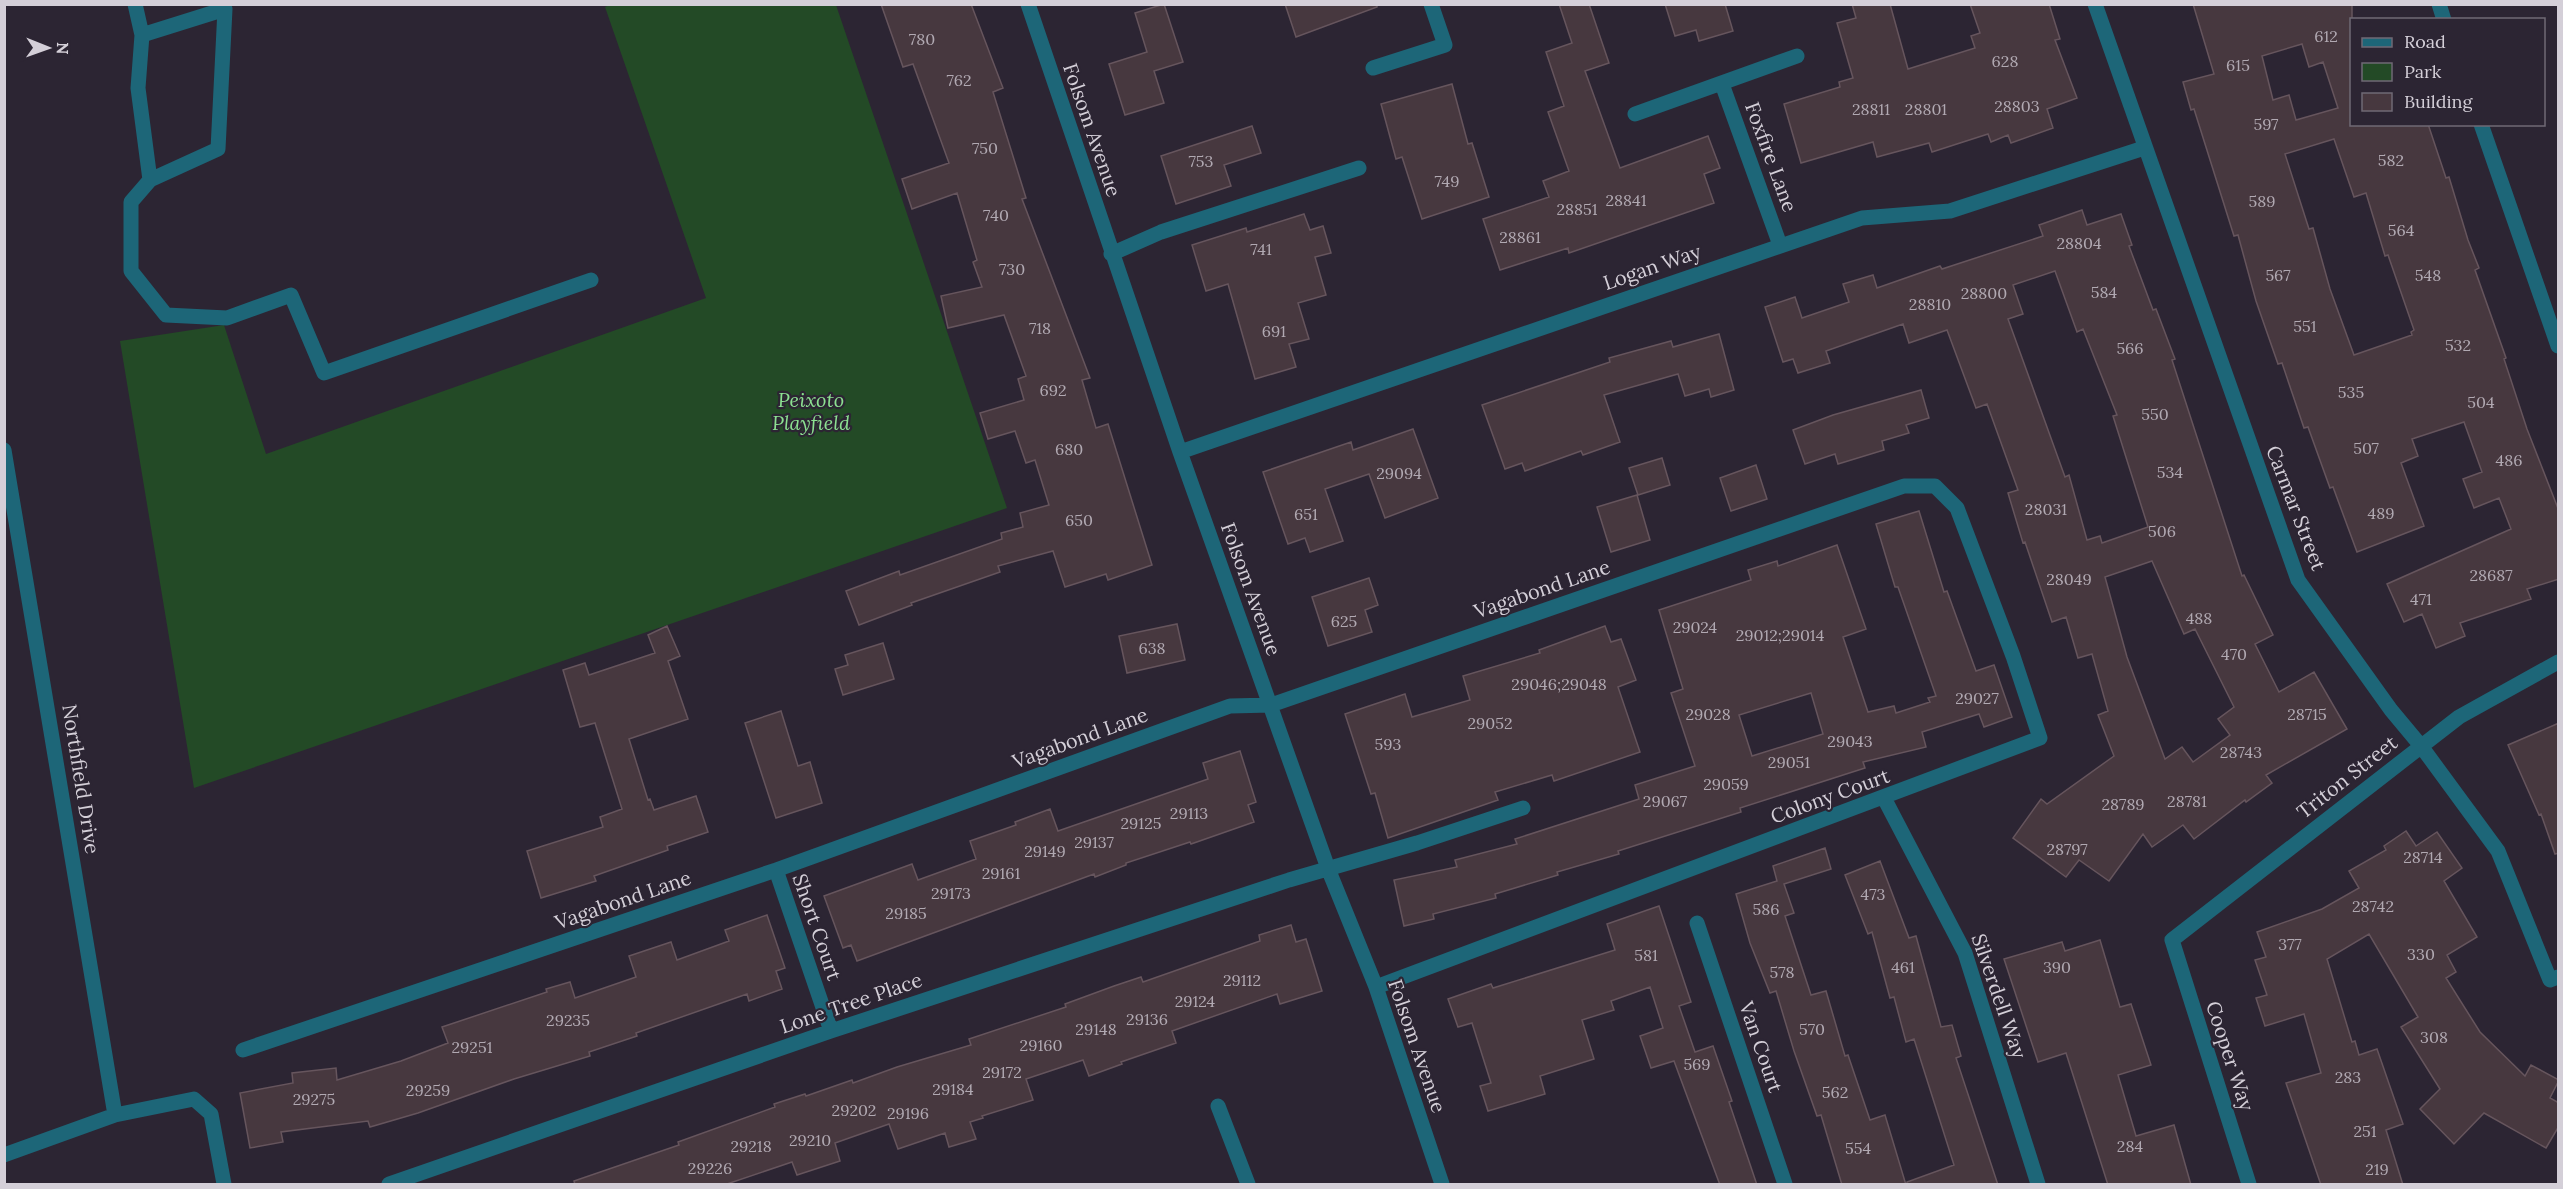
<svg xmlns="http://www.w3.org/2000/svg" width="2563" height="1189" font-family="Lora,serif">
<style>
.green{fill:#234a26}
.building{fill:#47383f;stroke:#66555d;stroke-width:1.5;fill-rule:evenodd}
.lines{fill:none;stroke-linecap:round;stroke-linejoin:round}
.minor{stroke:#1d6678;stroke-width:15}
.labels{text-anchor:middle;stroke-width:4.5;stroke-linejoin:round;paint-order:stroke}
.number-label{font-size:16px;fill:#b1a9b2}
.street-label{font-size:20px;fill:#d4cfd8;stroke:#2c2533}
.park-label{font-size:20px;font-style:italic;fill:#8ce091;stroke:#2c2533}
</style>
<rect width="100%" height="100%" fill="#2c2533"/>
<path class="green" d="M612 4 836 5 1007 508 194 788 120 341 224 325 266 454 706 298 605 7Z"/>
<path class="building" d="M881 4H971L1003 88 993 92 1026 198 1022 199 1090 378 1082 380 1096 428 1108 424 1152 565 1108 580 1106 574 1065 587 1053 551 998 566 1000 572 911 603 912 605 859 625 846 591 899 571 900 575 1002 539 1001 533 1023 527 1020 513 1049 505 1035 460 1026 463 1015 431 988 439 980 413 1024 400 1018 379 1026 376 1004 315 948 328 941 296 982 287 973 262 977 260 957 193 912 209 902 179 949 163 913 64 903 67Z
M1164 4 1183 62 1154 71 1164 103 1125 115 1109 64 1147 52 1135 13Z
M1285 4H1377V7L1296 37Z
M1559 4H1589L1609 63 1585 71 1620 168 1708 136 1720 168 1704 174 1714 203 1569 253 1568 248 1500 270 1483 219 1549 197 1543 181 1569 171 1548 112 1564 106 1546 52 1572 43Z
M1665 4H1725L1733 31 1699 41 1696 30 1675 36Z
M1852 4H1890L1908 69 1975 48 1971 36 1980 33 1970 4H2049L2060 39 2055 40 2077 98 2047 109 2053 128 2011 143 2008 135 1991 142 1988 134 1932 152 1929 143 1877 157 1873 142 1801 163 1784 104 1840 87 1839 82 1853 78 1837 23 1856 18Z
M2193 4H2352V124H2428L2446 178 2449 177 2468 240 2479 268 2475 270 2506 358 2504 359 2527 429 2559 511V579L2527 589 2531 599 2460 623 2465 636 2436 648 2422 614 2404 622 2387 584 2511 529 2499 498 2474 508 2463 479 2482 472 2464 422 2412 439 2418 456 2401 463 2424 526 2357 552 2333 487 2330 488 2308 427 2304 428 2282 363 2278 364 2256 301 2238 235 2234 236 2194 109 2191 110 2183 82 2214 74ZM2302 44 2309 67 2323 62 2338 108 2296 120 2289 95 2273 100 2262 56ZM2334 139 2354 197 2366 193 2385 256 2388 255 2414 330 2411 332 2412 335 2354 355 2330 289 2313 228 2309 229 2285 154Z
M1452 84 1468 144 1472 143 1489 197 1422 219 1402 157 1396 159 1381 104Z
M1252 126 1261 153 1224 165 1231 186 1176 204 1161 156Z
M2082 210 2087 225 2121 214 2132 245 2129 246 2153 310 2156 309 2175 359 2172 360 2242 576 2244 575 2273 635 2255 644 2279 692 2314 672 2347 729 2266 775 2272 783 2246 802 2245 800 2194 839 2183 825 2152 847 2143 834 2109 881 2079 860 2066 877 2013 838 2041 799 2047 804 2114 756 2098 715 2108 711 2092 654 2078 658 2066 617 2052 622 2025 542 2023 543 2008 493 2018 490 1987 404 1976 408 1947 330 1909 343 1903 324 1826 351 1830 363 1798 373 1793 359 1783 362 1765 307 1795 297 1802 318 1849 302 1843 284 1873 275 1877 288 1940 266 1942 269 2043 236 2039 225ZM2055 271 2077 332 2083 329 2117 415 2113 416 2148 527 2102 543 2100 536 2087 540 2069 475 2065 477 2008 319 2023 314 2013 285ZM2152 561 2184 634 2195 629 2234 707 2218 719 2230 735 2193 762 2182 747 2165 759 2127 657 2105 577Z
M1304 214 1310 230 1323 226 1331 253 1315 257 1326 295 1298 303 1309 339 1289 344 1296 367 1255 379 1228 284 1206 291 1192 245 1246 228 1247 232Z
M1719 334 1734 390 1711 397 1709 389 1685 396 1678 374 1604 395 1620 442 1583 455 1581 451 1525 471 1522 463 1505 469 1482 405 1610 362 1609 358 1671 341 1673 347Z
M1921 390 1929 418 1906 425 1909 433 1882 441 1884 450 1838 464 1835 454 1805 464 1793 430 1833 415Z
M1413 429 1438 498 1385 518 1369 474 1325 489 1343 541 1310 552 1305 538 1288 544 1263 472 1351 442 1353 450Z
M1662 458 1670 485 1638 495 1629 468Z
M1756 465 1767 499 1731 511 1720 478Z
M1637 495 1650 540 1611 552 1597 507Z
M1919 511 1944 592 1947 591 1976 671 1994 665 2012 717 1984 727 1979 714 1922 732 1926 747 1863 762 1865 768 1740 808 1741 812 1618 851 1619 854 1557 872 1558 875 1495 894 1496 898 1433 914 1434 919 1404 926 1394 880 1457 867 1455 860 1517 844 1515 839 1639 799 1635 785 1695 766 1671 693 1683 689 1659 610 1751 580 1748 570 1777 561 1778 566 1837 545 1866 629 1843 637 1868 712 1894 706 1896 713 1930 702 1928 698 1936 696 1898 587H1895L1876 524ZM1811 693 1823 734 1752 756 1739 715Z
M1369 578 1378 605 1365 610 1372 632 1328 646 1312 597Z
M1177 624 1185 660 1127 673 1119 636Z
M667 626 680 656 668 661 688 719 629 739 648 800 650 799 654 810 696 796 708 832 667 846 668 850 594 876 596 881 541 898 527 851 603 827 600 817 622 809 595 723 580 727 563 670 585 663 589 675 655 653 648 635Z
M1605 626 1611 642 1621 639 1636 680 1618 687 1640 752 1554 781 1552 775 1495 792 1498 800 1388 838 1375 793 1371 794 1345 714 1405 694 1412 717 1470 700 1463 676 1540 653 1539 650Z
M883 643 894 679 843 695 835 669 848 665 845 655Z
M781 711 798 766 810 762 822 803 776 818 745 723Z
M2559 723V853L2555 854 2541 814 2539 815 2508 745Z
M1240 751 1256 802 1248 805 1254 822 1191 844 1190 842 1126 863V865L1095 877 1094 874 857 961 851 945 843 948 824 896 912 864 918 880 976 859 970 841 1016 825 1015 822 1050 809 1058 831 1208 779 1203 763Z
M2406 831 2416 846 2437 832 2462 868 2444 881 2477 937 2447 955 2456 972 2446 978 2480 1032 2525 1076 2531 1065 2559 1080 2550 1098 2559 1103V1126L2546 1148 2484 1113 2454 1144 2420 1109 2440 1089 2401 1027 2418 1017 2369 934 2327 959 2352 1042 2355 1041 2359 1055 2377 1049 2403 1124 2386 1130 2403 1185H2321L2286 1083 2321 1073 2304 1014 2265 1026 2256 998 2267 995 2255 960 2266 957 2257 932 2322 909 2359 888 2349 871 2386 850 2384 846Z
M1825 848 1831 869 1784 884 1794 913 1785 916 1811 995 1826 991 1845 1056 1848 1055 1870 1120 1885 1115 1906 1185H1842L1821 1115 1817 1116 1794 1051 1776 991 1770 993 1750 943 1736 894 1777 881 1773 866Z
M1880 861 1909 938 1916 936 1941 1027 1952 1025 1961 1056 1956 1058 1998 1185H1907V1182L1954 1165 1914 1039 1906 1042 1894 997 1890 998 1872 932 1868 934 1845 875Z
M1659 906 1691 1002 1679 1006 1695 1052 1713 1046 1732 1101 1729 1102 1757 1185H1720L1674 1061 1651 1068 1640 1036 1663 1028 1650 987 1611 1001 1614 1010 1582 1020 1594 1059 1540 1076 1545 1094 1488 1111 1480 1086 1491 1083 1472 1023 1458 1027 1448 999 1491 984 1493 988 1615 950 1607 924Z
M767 915 785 968 776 971 782 989 749 1001 747 994 636 1033 637 1036 589 1052 590 1056 514 1079 418 1113 370 1127 368 1121 281 1132 283 1142 250 1148 240 1093 293 1083 292 1073 336 1068 337 1080 401 1061 448 1043 442 1027 547 992 546 989 570 982 575 998 636 977 629 956 671 942 677 960 729 941 725 930Z
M1291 925 1296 942 1306 939 1322 991 1280 1004 1277 994 1172 1031 1176 1043 1121 1062 1122 1064 1089 1076 1083 1060 1026 1079 1033 1100 982 1116 983 1118 970 1122 976 1139 949 1147 945 1133 898 1149 889 1124 835 1143 840 1161 797 1175 792 1162 724 1185H575L574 1181 679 1145 678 1142 775 1107 774 1104 805 1094 806 1096 852 1080 853 1083 897 1067 971 1045 969 1039 1066 1007 1065 1004 1114 986 1141 977 1143 982 1260 941 1259 935Z
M2100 940 2120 1007 2131 1004 2151 1065 2118 1075 2136 1136 2174 1125 2191 1185H2108L2066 1053 2038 1062 2004 959 2062 942 2065 951Z"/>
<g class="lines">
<path class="minor" d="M135 4 142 35 138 88 150 180
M1028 4 1180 452 1329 871 1376 987 1442 1184
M2095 4 2298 580 2391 710 2421 746 2498 851 2550 980 2558 977
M2439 4 2444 20
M142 35 225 9 218 149 150 180 131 202V271L166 315 227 318 291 295 324 373 591 280
M1373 68 1445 45 1431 4
M1722 84 1780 245
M1635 114 1797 56
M2481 124 2558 346
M1111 254 1161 232 1359 168
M4 450 115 1115
M1180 452 1862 218 1950 211 2144 148
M1884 798 1965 953 2038 1184
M776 870 831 1031
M1697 923 1785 1184
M243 1050 776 870 1230 706 1271 705 1904 486H1935L1957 508 2013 656 2040 738 1376 987
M1218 1106 1248 1184
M4 1155 115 1115 194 1099 211 1114 224 1184
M389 1184 831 1031 1289 880 1417 843 1523 808
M2249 1184 2172 940 2459 717 2558 662"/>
</g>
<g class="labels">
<g class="number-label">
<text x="2326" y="42">612</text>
<text x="922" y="45">780</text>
<text x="2005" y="67">628</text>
<text x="2238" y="71">615</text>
<text x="959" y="86">762</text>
<text x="2017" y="112">28803</text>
<text x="1871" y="115">28811</text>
<text x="1926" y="115">28801</text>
<text x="2266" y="130">597</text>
<text x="985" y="154">750</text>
<text x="2391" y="166">582</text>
<text x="1201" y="167">753</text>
<text x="1447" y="187">749</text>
<text x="1626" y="206">28841</text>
<text x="2262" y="207">589</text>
<text x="1577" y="215">28851</text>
<text x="996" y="221">740</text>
<text x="2401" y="236">564</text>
<text x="1520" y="243">28861</text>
<text x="2079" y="249">28804</text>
<text x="1261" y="255">741</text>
<text x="1012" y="275">730</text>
<text x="2278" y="281">567</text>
<text x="2428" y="281">548</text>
<text x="2104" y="298">584</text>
<text x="1984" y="299">28800</text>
<text x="1930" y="310">28810</text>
<text x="2305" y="332">551</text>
<text x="1040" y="334">718</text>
<text x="1274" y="337">691</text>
<text x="2458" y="351">532</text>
<text x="2130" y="354">566</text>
<text x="1053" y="396">692</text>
<text x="2351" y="398">535</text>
<text x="2481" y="408">504</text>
<text x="2155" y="420">550</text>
<text x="2366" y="454">507</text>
<text x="1069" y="455">680</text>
<text x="2509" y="466">486</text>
<text x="2170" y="478">534</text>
<text x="1399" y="479">29094</text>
<text x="2046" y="515">28031</text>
<text x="2381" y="519">489</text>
<text x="1306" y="520">651</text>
<text x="1079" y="526">650</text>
<text x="2162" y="537">506</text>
<text x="2491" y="581">28687</text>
<text x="2069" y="585">28049</text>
<text x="2421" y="605">471</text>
<text x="2199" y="624">488</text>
<text x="1344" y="627">625</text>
<text x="1695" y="633">29024</text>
<text x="1780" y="641">29012;29014</text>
<text x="1152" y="654">638</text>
<text x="2234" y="660">470</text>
<text x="1559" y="690">29046;29048</text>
<text x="1977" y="704">29027</text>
<text x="1708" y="720">29028</text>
<text x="2307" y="720">28715</text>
<text x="1490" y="729">29052</text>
<text x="1850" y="747">29043</text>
<text x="1388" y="750">593</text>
<text x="2241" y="758">28743</text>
<text x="1789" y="768">29051</text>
<text x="1726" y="790">29059</text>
<text x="1665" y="807">29067</text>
<text x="2187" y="807">28781</text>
<text x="2123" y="810">28789</text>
<text x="1189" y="819">29113</text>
<text x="1141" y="829">29125</text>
<text x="1094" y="848">29137</text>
<text x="2067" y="855">28797</text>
<text x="1045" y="857">29149</text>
<text x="2423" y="863">28714</text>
<text x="1001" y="879">29161</text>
<text x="951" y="899">29173</text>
<text x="1873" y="900">473</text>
<text x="2373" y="912">28742</text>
<text x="1766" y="915">586</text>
<text x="906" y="919">29185</text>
<text x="2290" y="950">377</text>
<text x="2421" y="960">330</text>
<text x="1646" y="961">581</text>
<text x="1903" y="973">461</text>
<text x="2057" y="973">390</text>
<text x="1782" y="978">578</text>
<text x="1242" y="986">29112</text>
<text x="1195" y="1007">29124</text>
<text x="1147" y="1025">29136</text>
<text x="568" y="1026">29235</text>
<text x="1096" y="1035">29148</text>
<text x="1812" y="1035">570</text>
<text x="2434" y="1043">308</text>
<text x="1041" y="1051">29160</text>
<text x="472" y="1053">29251</text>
<text x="1697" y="1070">569</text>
<text x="1002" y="1078">29172</text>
<text x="2348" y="1083">283</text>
<text x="953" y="1095">29184</text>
<text x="428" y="1096">29259</text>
<text x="1835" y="1098">562</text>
<text x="314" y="1105">29275</text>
<text x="854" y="1116">29202</text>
<text x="908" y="1119">29196</text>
<text x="2365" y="1137">251</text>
<text x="810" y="1146">29210</text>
<text x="751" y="1152">29218</text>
<text x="2130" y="1152">284</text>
<text x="1858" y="1154">554</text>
<text x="710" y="1174">29226</text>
<text x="2377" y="1175">219</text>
</g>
<g class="street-label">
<text transform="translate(1092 130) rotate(71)" y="7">Folsom Avenue</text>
<text transform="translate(1771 157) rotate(70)" y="7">Foxfire Lane</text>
<text transform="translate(1652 267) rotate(-19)" y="7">Logan Way</text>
<text transform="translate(2296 508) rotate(69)" y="7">Carmar Street</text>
<text transform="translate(1251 589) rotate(70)" y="7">Folsom Avenue</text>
<text transform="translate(1542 589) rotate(-19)" y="7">Vagabond Lane</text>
<text transform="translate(1080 738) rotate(-20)" y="7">Vagabond Lane</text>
<text transform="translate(2347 777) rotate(-38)" y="7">Triton Street</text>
<text transform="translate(81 779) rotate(81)" y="7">Northfield Drive</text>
<text transform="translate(1830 796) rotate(-20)" y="7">Colony Court</text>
<text transform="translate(623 900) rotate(-19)" y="7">Vagabond Lane</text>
<text transform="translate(817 927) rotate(71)" y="7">Short Court</text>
<text transform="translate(1999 996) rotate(71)" y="7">Silverdell Way</text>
<text transform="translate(851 1003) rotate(-19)" y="7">Lone Tree Place</text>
<text transform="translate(1417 1046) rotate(71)" y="7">Folsom Avenue</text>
<text transform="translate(1761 1047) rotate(71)" y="7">Van Court</text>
<text transform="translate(2230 1056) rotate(72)" y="7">Cooper Way</text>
</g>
<g class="park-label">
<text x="811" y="407">Peixoto<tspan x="811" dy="23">Playfield</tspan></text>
</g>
</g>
<rect width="2563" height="1189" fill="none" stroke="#d4cfd8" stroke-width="12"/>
<rect x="2350" y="18" width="195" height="108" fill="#2c2533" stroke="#6f6975" stroke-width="1.5"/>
<rect x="2362" y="38" width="30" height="9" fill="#1d6678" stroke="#6f6975" stroke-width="1.5"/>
<text x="2404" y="48" font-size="18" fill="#d4cfd8">Road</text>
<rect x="2362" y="63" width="30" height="18" fill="#234a26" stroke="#6f6975" stroke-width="1.5"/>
<text x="2404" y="78" font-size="18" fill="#d4cfd8">Park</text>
<rect x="2362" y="93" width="30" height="18" fill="#47383f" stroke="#6f6975" stroke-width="1.5"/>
<text x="2404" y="108" font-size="18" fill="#d4cfd8">Building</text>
<g transform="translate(48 48) rotate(91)" stroke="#2c2533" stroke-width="4.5" paint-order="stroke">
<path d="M0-4.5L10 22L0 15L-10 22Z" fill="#d4cfd8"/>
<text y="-9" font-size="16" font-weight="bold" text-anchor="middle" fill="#d4cfd8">N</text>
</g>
</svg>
